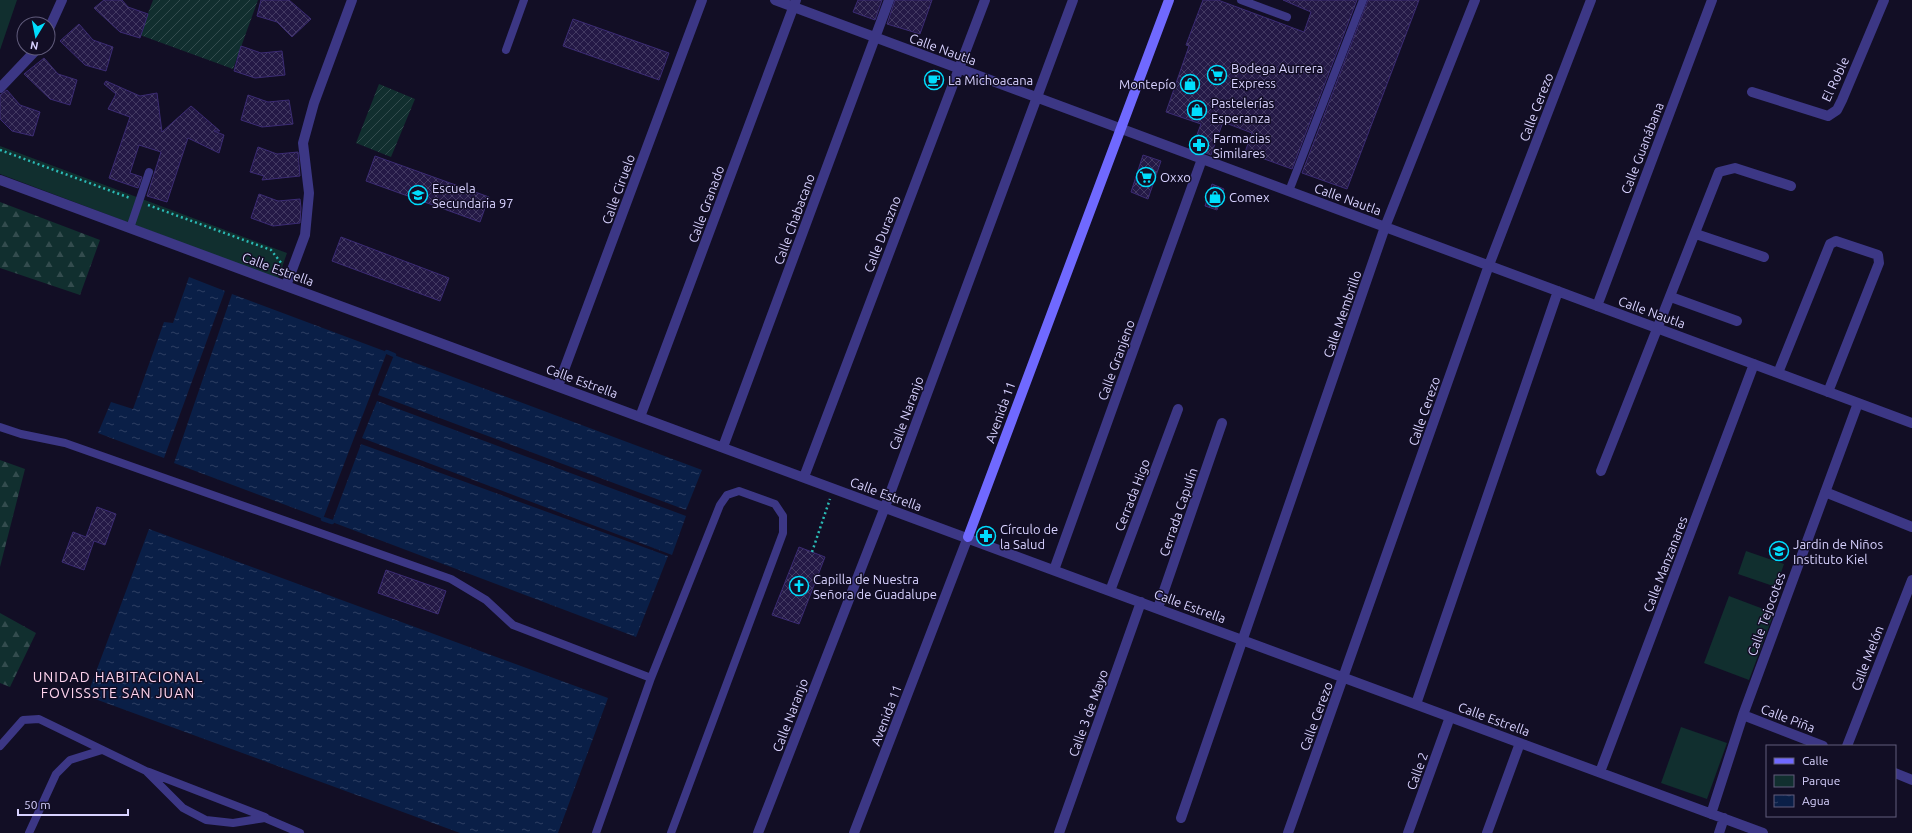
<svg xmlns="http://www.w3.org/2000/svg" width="1912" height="833" font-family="Ubuntu,sans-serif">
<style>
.forest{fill:url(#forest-firs)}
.park{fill:#112f2f}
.garden{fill:url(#garden-furrows)}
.water{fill:url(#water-ripples)}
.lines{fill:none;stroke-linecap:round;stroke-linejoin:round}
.stream{stroke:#0a1f47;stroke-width:4.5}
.building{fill:url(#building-cross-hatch);stroke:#3b2b73}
.path{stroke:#2bbab5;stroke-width:2.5;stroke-dasharray:2 3;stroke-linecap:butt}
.lane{stroke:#3c3785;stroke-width:8}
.street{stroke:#3c3785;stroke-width:10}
.secondary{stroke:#7069ff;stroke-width:10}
.labels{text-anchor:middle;stroke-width:3;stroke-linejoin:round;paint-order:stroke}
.street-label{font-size:13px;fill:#d8d2ff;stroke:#120e25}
.poi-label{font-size:13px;fill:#d8d2ff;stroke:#120e25;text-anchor:start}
.neighbourhood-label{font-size:14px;letter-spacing:1px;fill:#ffd4ee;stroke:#120e25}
</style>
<defs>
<pattern id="forest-firs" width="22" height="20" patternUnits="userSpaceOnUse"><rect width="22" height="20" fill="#112f2f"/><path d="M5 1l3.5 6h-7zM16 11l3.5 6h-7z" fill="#334c4e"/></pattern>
<pattern id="garden-furrows" width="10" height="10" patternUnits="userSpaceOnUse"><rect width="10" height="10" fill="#112f2f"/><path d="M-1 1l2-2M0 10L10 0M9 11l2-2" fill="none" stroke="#334c4e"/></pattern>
<pattern id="water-ripples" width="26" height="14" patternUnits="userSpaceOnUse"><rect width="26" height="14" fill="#0a1f47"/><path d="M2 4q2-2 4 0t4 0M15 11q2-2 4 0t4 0" fill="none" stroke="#2d3f63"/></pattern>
<pattern id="building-cross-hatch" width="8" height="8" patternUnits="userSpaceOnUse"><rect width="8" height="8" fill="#241946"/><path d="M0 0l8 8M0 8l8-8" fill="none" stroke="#433a62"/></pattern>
</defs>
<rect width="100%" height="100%" fill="#120e25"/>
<path class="forest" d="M0 202 100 240 80 295 0 268Z
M0 460 25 469 0 567Z
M0 613 36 633 10 687 0 683Z"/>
<path class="park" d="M0 0H17L0 50Z
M0 146 287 253 278 279 0 174Z
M1746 551 1784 564 1776 587 1738 574Z
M1729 596 1774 613 1749 680 1704 663Z
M1681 727 1727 743 1707 799 1661 783Z"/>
<path class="garden" d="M153 0H258L233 69 140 35Z
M379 84 415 99 391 157 356 143Z"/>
<path class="water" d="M189 277 225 291 164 458 98 433 111 402 133 409 164 322 173 323Z
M232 294 387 352 323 519 174 463Z
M394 355 702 470 686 510 378 395Z
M377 401 686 516 672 555 362 438Z
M361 444 668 556 636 637 332 522Z
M149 529 608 698 558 833H460L87 696Z"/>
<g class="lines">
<path class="stream" d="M387 352 394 355
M323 519 332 522"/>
</g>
<path class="building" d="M104 0H122L128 7 148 14 140 38 120 32 94 8Z
M261 0H289L311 19 292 37 277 22 257 16Z
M858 0H882L875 20 853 12Z
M895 0H932L920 34 887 24Z
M1203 0H1218L1304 32 1311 12 1283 0H1357L1292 169 1245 152 1252 133 1223 122 1211 155 1192 148 1201 124 1166 112 1189 46 1186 45Z
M1368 0H1419L1347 189 1302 173Z
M573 19 669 53 659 80 563 46Z
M79 24 93 40 113 47 106 71 85 65 60 41Z
M241 46 261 53 282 51 285 75 255 78 234 71Z
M44 58 58 74 77 80 70 105 50 99 24 74Z
M106 81 140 96 157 93 162 132 191 106 220 131H214L224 135 219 153 188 138 167 202 147 196 161 152 139 145 130 173 142 177 138 188 109 178 130 117 108 109 116 94 104 84Z
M7 90 20 105 40 112 33 136 12 131 0 119V95Z
M248 95 268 102 289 100 293 124 262 127 241 120Z
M258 147 277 154 298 152 300 176 262 180 264 176 250 172Z
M1143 155 1161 161 1148 199 1131 192Z
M375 156 489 197 480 222 366 181Z
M1212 184 1224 189 1217 210 1205 206Z
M259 194 278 201 300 199 301 208 300 223 273 226 251 218Z
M341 237 449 278 440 301 332 261Z
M97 507 116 514 105 545 94 541 84 570 62 562 73 532 86 537Z
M799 547 825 557 799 624 772 615Z
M386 570 446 591 438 614 378 593Z"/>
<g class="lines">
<path class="path" d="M0 150 130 198
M148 205 271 250 282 264
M812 552 830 499"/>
<path class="lane" d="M1241 0 1287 17
M506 50 524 0
M1289 191 1363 0
M130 228 149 172
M0 427 21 434 65 443 451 579 486 600 513 625 651 678 720 505 727 495 739 491 775 504 783 516V533L671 833
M0 746 23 720 39 719 146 771 183 808 206 820 233 823 265 818 300 833
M149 772 265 817
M29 833 56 774 70 760 102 750
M596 833 651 678"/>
<path class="street" d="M775 0 1912 423
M48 31 62 0
M0 88 38 48
M1752 92 1828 116 1837 110 1842 100 1884 0
M0 180 1763 833
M1696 234 1764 257
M286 286 305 235 309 193 303 143 314 103 352 0
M1671 297 1737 321
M1597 306 1712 0
M1778 373 1830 244 1836 241 1878 255 1879 263 1828 392
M558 386 702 0
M640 417 796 0
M723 447 889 0
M1601 471 1719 172 1735 168 1791 186
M804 477 985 0
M1825 492 1912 527
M1054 570 1202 159
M1110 591 1178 409
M1158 608 1222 423
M1416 704 1558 291
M1743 715 1823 746
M1847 746 1912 580
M1600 772 1754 364
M1895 773 1912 780
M1711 814 1743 715 1858 403
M1181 818 1385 227 1475 0
M758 833 885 507 1073 0
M854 833 968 537
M1059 833 1141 602
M1288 833 1489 265 1591 0
M1408 833 1450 717
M1487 833 1520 743
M1719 833 1724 818"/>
<path class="secondary" d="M968 537 1169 0"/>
</g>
<defs>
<g id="supermarket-ring" transform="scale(1)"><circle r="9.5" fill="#120e25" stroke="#00ddfd" stroke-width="1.5"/><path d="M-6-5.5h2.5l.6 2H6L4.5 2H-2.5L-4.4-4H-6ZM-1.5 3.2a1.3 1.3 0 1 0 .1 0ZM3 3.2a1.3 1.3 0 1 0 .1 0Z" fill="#00ddfd"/></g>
<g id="cafe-ring" transform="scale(1)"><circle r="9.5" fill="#120e25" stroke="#00ddfd" stroke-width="1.5"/><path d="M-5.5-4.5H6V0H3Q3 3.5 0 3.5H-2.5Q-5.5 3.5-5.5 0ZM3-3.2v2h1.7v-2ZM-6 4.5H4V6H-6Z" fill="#00ddfd"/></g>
<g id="shop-ring" transform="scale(1)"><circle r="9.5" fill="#120e25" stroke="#00ddfd" stroke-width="1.5"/><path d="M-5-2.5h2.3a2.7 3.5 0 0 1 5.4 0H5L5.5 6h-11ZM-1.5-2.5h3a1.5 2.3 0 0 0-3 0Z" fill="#00ddfd"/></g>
<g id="pharmacy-ring" transform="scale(1)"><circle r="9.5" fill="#120e25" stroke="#00ddfd" stroke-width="1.5"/><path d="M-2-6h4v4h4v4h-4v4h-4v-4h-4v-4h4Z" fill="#00ddfd"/></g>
<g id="school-ring" transform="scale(1)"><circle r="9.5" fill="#120e25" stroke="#00ddfd" stroke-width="1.5"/><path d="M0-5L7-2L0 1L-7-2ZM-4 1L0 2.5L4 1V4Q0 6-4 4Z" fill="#00ddfd"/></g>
<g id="church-ring" transform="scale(1)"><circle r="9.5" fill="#120e25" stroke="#00ddfd" stroke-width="1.5"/><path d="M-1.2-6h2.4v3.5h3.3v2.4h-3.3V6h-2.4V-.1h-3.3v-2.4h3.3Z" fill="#00ddfd"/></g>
</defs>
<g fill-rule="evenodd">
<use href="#supermarket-ring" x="1217" y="75"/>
<use href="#cafe-ring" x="934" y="80"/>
<use href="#shop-ring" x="1190" y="84"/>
<use href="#shop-ring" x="1197" y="110"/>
<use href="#pharmacy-ring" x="1199" y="145"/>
<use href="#supermarket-ring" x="1146" y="177"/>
<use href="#school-ring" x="418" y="195"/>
<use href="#shop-ring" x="1215" y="197"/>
<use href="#pharmacy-ring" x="986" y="536"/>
<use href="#school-ring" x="1779" y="551"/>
<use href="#church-ring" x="799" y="586"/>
</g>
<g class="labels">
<g class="street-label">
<text transform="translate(943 49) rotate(20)" y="5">Calle Nautla</text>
<text transform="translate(1835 79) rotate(-65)" y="5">El Roble</text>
<text transform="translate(1536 107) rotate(-69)" y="5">Calle Cerezo</text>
<text transform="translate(1642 148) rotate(-69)" y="5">Calle Guanábana</text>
<text transform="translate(618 189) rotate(-70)" y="5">Calle Ciruelo</text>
<text transform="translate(1348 199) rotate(20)" y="5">Calle Nautla</text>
<text transform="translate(706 204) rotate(-70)" y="5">Calle Granado</text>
<text transform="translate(794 219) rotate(-70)" y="5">Calle Chabacano</text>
<text transform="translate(882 234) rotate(-69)" y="5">Calle Durazno</text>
<text transform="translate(278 269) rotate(20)" y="5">Calle Estrella</text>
<text transform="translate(1652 312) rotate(20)" y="5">Calle Nautla</text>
<text transform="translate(1342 314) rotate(-71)" y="5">Calle Membrillo</text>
<text transform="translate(1116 360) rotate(-70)" y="5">Calle Granjeno</text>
<text transform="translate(582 381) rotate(20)" y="5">Calle Estrella</text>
<text transform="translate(1424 411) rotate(-71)" y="5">Calle Cerezo</text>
<text transform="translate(1000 412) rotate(-70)" y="5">Avenida 11</text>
<text transform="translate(906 413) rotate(-70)" y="5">Calle Naranjo</text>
<text transform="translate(886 494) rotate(20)" y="5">Calle Estrella</text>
<text transform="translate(1132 495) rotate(-69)" y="5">Cerrada Higo</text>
<text transform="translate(1178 512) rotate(-71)" y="5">Cerrada Capulín</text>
<text transform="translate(1665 564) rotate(-69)" y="5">Calle Manzanares</text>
<text transform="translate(1190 606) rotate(20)" y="5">Calle Estrella</text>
<text transform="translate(1766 614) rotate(-70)" y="5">Calle Tejocotes</text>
<text transform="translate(1867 658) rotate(-69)" y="5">Calle Melón</text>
<text transform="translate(1088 713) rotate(-70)" y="5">Calle 3 de Mayo</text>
<text transform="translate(790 715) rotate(-69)" y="5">Calle Naranjo</text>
<text transform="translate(886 715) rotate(-69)" y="5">Avenida 11</text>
<text transform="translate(1316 716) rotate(-70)" y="5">Calle Cerezo</text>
<text transform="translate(1788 718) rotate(21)" y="5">Calle Piña</text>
<text transform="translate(1494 719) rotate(20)" y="5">Calle Estrella</text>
<text transform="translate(1417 771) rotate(-70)" y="5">Calle 2</text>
</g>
<g class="poi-label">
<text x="1231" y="73">Bodega Aurrera<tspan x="1231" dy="15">Express</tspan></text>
<text x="948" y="85">La Michoacana</text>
<text x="1176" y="89" text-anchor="end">Montepío</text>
<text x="1211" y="108">Pastelerías<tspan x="1211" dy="15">Esperanza</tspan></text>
<text x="1213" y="143">Farmacias<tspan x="1213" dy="15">Similares</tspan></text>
<text x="1160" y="182">Oxxo</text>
<text x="432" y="193">Escuela<tspan x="432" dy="15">Secundaria 97</tspan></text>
<text x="1229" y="202">Comex</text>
<text x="1000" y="534">Círculo de<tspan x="1000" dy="15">la Salud</tspan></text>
<text x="1793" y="549">Jardin de Niños<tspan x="1793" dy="15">Instituto Kiel</tspan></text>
<text x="813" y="584">Capilla de Nuestra<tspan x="813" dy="15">Señora de Guadalupe</tspan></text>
</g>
<g class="neighbourhood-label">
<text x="118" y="682">UNIDAD HABITACIONAL<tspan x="118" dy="16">FOVISSSTE SAN JUAN</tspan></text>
</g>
</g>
<rect x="1766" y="745" width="130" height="72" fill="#120e25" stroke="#615c7c"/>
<rect x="1774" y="758" width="20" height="6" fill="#7069ff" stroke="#615c7c"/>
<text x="1802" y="765" font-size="12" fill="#d8d2ff">Calle</text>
<rect x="1774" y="775" width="20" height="12" fill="#112f2f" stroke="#615c7c"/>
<text x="1802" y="785" font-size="12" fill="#d8d2ff">Parque</text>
<rect x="1774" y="795" width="20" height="12" fill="url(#water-ripples)" stroke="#615c7c"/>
<text x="1802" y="805" font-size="12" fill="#d8d2ff">Agua</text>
<g transform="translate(36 36) rotate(190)"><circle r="19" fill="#120e25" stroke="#615c7c"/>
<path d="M0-3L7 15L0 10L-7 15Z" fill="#00ddfd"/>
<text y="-6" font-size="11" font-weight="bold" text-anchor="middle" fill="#d8d2ff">N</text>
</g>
<path d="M18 809v6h110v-6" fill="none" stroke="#d8d2ff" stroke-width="2"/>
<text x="24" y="809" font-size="12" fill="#d8d2ff" stroke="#120e25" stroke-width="3" paint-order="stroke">50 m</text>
</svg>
